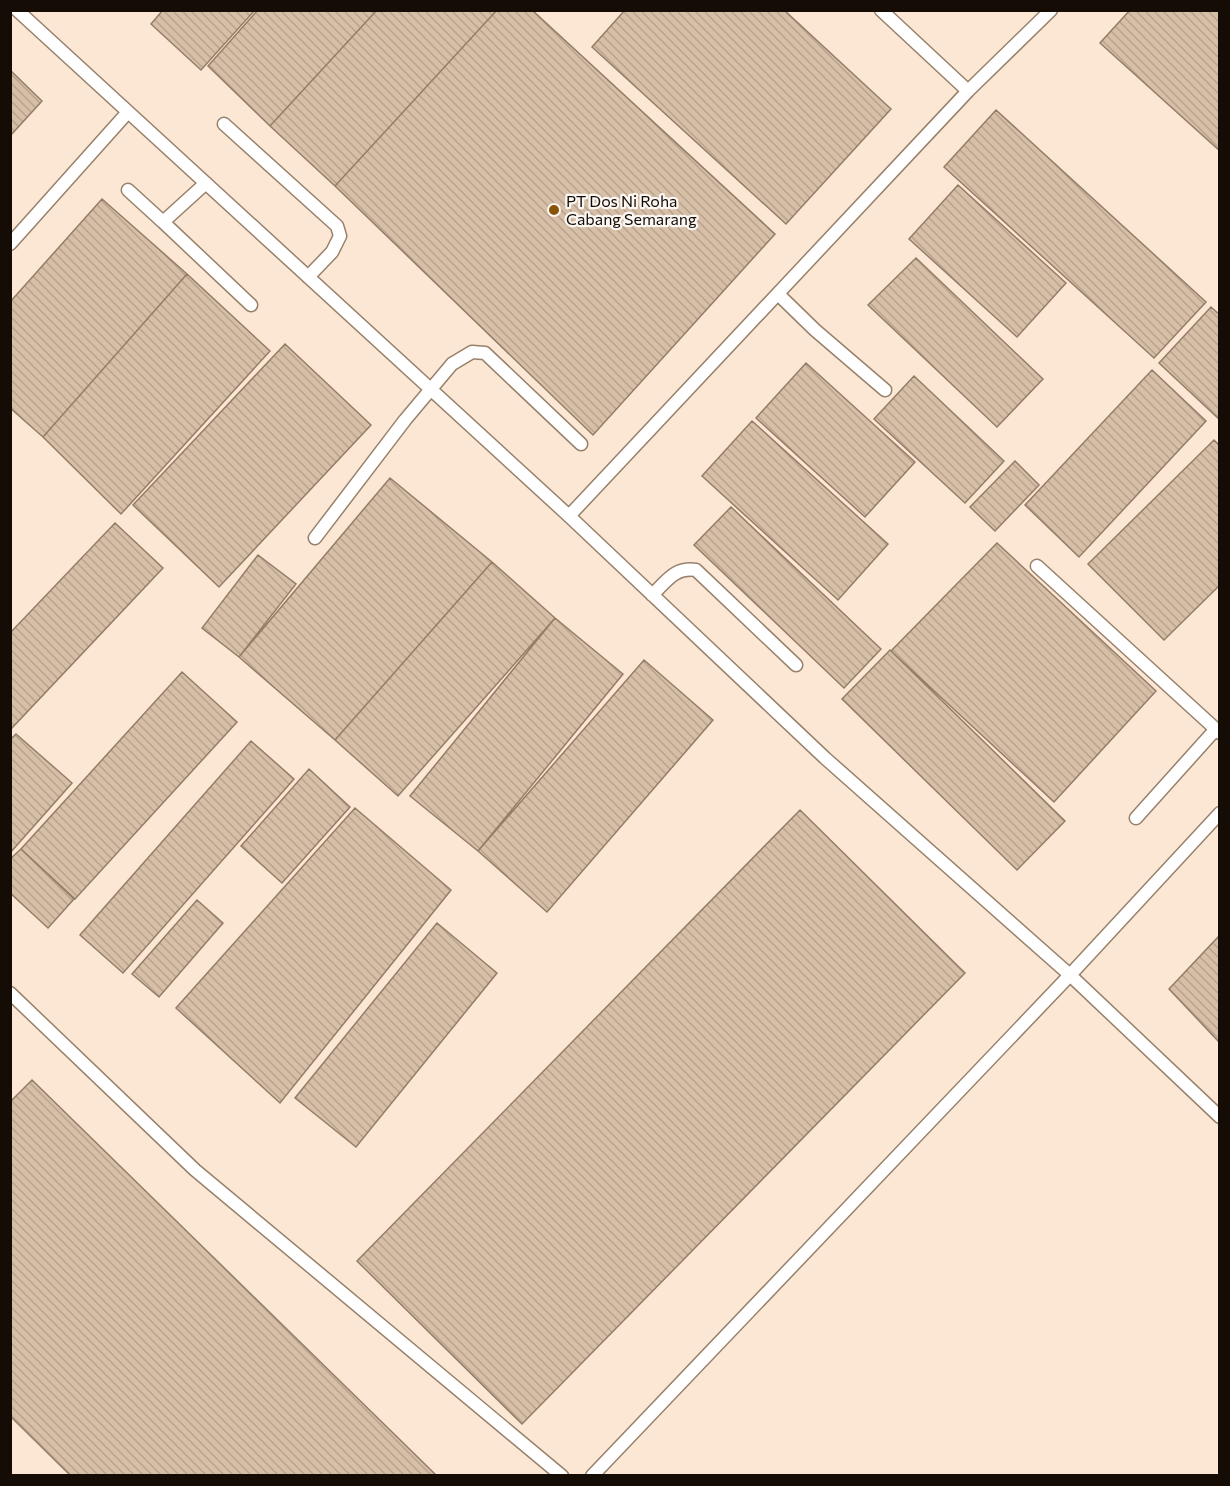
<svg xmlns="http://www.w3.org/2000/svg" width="1230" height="1486" font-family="Commissioner,sans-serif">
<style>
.building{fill:url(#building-back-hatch);stroke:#947d67;stroke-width:1.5}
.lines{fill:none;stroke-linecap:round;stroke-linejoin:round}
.service-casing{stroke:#98816b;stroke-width:15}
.service{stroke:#fff;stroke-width:12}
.poi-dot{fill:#8b5306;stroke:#fcf7f2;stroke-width:2}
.labels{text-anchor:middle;stroke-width:4.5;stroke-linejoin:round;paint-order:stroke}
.poi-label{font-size:16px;fill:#150c05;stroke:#fcf7f2;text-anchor:start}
</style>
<defs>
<pattern id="building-back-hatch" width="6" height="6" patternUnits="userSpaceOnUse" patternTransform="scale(1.5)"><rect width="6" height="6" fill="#d7bfa7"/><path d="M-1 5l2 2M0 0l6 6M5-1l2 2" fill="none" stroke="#b8a38e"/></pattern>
</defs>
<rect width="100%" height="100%" fill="#fbe7d4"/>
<path class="building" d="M163 10H255L201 70 151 24Z
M258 10H377L270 126 208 66Z
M377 10H497L335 186 270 126Z
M497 10H532L775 234 593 435 335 186Z
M625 10H784L891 109 786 224 592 47Z
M1130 10H1220V151L1100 43Z
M10 70 42 101 10 136Z
M996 110 1206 302 1154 358 944 167Z
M958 185 1066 283 1017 337 909 239Z
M102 199 187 274 43 437 10 408V302Z
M916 258 1043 379 997 427 868 305Z
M187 274 270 351 121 514 43 437Z
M1211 307 1220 315V420L1159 363Z
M285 344 371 425 219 587 133 505Z
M806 363 915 462 865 517 756 418Z
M1152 370 1206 421 1079 557 1025 505Z
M914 376 1004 461 965 503 874 419Z
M752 421 888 544 838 600 702 476Z
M1214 440 1220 446V585L1164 640 1088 564Z
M1015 461 1039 485 995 531 970 507Z
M390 478 492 562 335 740 239 657Z
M731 507 881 649 844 688 694 545Z
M115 523 163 568 10 730V633Z
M997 543 1156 691 1054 802 891 651Z
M258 555 296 584 239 657 202 628Z
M492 562 555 618 398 796 335 740Z
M555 618 623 674 478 851 410 796Z
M890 650 1065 821 1017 870 842 699Z
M644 660 713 720 547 912 478 851Z
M182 672 237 722 75 899 21 849Z
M16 734 72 783 10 853V740Z
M251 741 294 779 123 973 80 935Z
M309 769 350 807 282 883 241 846Z
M355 808 451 890 280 1103 176 1008Z
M800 810 965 973 522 1424 357 1261Z
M21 849 74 899 48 928 10 893V859Z
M197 900 223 923 159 997 132 974Z
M437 923 497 973 356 1147 295 1098Z
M1220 935V1043L1169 989Z
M32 1080 437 1476H71L10 1416V1102Z"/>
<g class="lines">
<g class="service-casing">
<path id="service" d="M17 10 569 516 825 758 1070 975 1220 1117
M881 10 968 91
M224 124 337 226 340 236 332 252 308 277
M206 183 163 222 251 305
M128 190 163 222
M10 244 128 112
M778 294 815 330 885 390
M569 516 968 91 1051 10
M315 538 405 420 452 364 472 352 485 353 581 444
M1037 566 1220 733
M652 595C667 581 674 567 696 570L796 665
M1136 818 1215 730
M10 993 195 1170 562 1476
M592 1476 1070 975 1220 813"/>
</g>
<use href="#service" class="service"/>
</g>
<circle class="poi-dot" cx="554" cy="210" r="6"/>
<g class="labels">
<g class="poi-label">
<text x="566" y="207">PT Dos Ni Roha<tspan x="566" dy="18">Cabang Semarang</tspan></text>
</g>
</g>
<rect width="1230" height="1486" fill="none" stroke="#150c05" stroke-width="24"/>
</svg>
